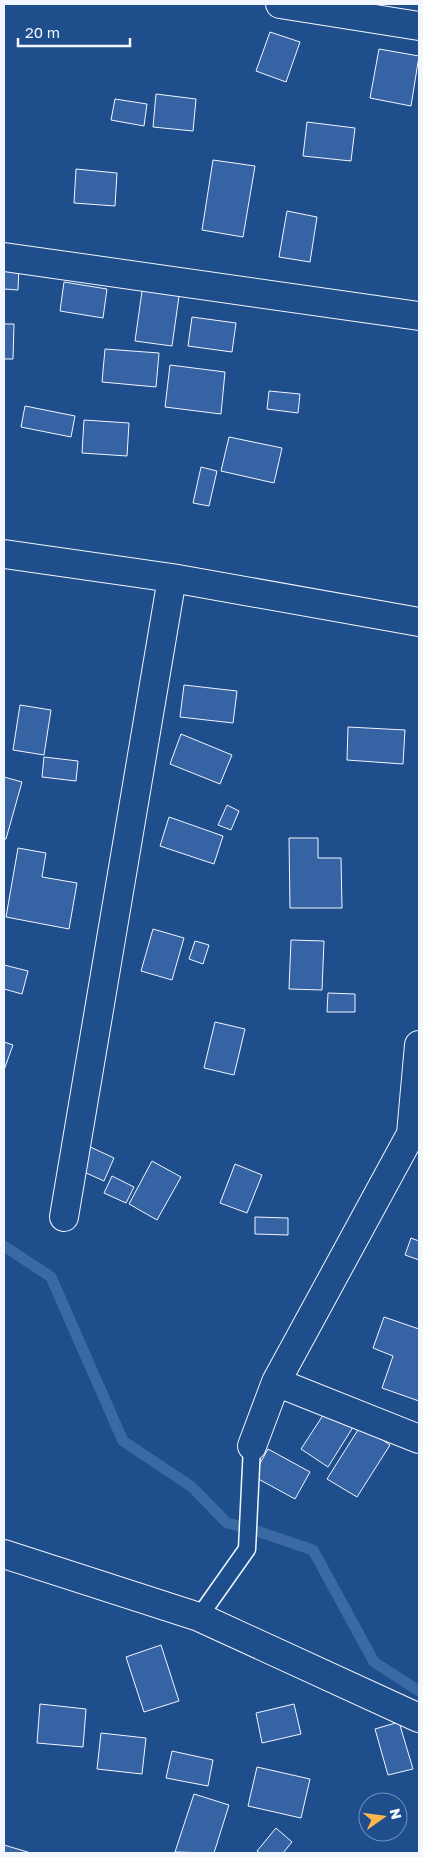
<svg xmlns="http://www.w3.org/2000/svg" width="423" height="1857" font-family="'Golos Text',sans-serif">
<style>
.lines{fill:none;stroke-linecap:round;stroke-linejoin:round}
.stream{stroke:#3b69a3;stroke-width:11}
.building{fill:#3563a3;stroke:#f2f6ff}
.lane-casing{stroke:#f2f6ff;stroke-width:19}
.street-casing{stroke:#f2f6ff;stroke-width:30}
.lane{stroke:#1f4e8c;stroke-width:16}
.street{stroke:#1f4e8c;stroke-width:28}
</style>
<rect width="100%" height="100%" fill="#1f4e8c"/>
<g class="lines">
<path class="stream" d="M4 1246 51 1277 123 1441 192 1487 227 1523 248 1528 313 1550 374 1662 419 1691"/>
</g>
<path class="building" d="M270 32 300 42 286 82 256 71Z
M379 49 419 56 411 106 370 98Z
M156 94 196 99 193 131 153 127Z
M115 99 147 104 144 126 111 120Z
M307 122 355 128 351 161 303 156Z
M213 160 255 166 243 237 202 230Z
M76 169 117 173 115 206 74 203Z
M287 211 317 217 310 262 279 257Z
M4 265 19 266 18 290 4 289Z
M64 282 107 289 103 318 60 311Z
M143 284 180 289 172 346 135 341Z
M192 317 236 323 232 352 188 346Z
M4 324H14L13 359H4Z
M105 349 159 353 156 387 102 382Z
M170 365 225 372 221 414 165 407Z
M269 391 300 394 298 413 267 409Z
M25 406 75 416 71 437 21 427Z
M84 420 129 423 127 456 82 453Z
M229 437 282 448 274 483 221 471Z
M201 467 217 471 209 506 193 503Z
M184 685 237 691 233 723 180 717Z
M20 705 51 710 44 755 13 750Z
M348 727 405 730 403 764 347 760Z
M181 734 232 755 220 784 170 764Z
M44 757 78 761 76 781 42 777Z
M4 777 22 782 6 839H4Z
M227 805 239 811 231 830 218 825Z
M169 817 223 836 214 864 160 846Z
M289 838H318V858H341L342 908H290Z
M18 848 46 853 42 877 77 883 69 929 6 917Z
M153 929 184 938 172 980 141 971Z
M291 940 324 941 322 990 289 989Z
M195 941 209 945 203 964 189 959Z
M4 965 28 971 22 994 4 989Z
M328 993 355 994V1012H327Z
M215 1022 245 1029 234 1075 204 1068Z
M4 1042 13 1045 4 1070Z
M86 1145 114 1158 104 1181 75 1168Z
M152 1161 181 1177 157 1220 129 1204Z
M235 1164 262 1175 247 1213 220 1203Z
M112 1176 134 1187 126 1203 104 1193Z
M255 1217 288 1218V1235L255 1234Z
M411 1238 419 1241V1260L405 1255Z
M384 1317 419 1329V1401L382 1388 393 1356 373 1348Z
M329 1406 355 1424 328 1467 301 1449Z
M361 1425 390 1445 357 1497 327 1479Z
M268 1449 310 1472 295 1499 253 1476Z
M161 1645 179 1701 144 1712 126 1657Z
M40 1704 86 1709 83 1747 37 1743Z
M294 1704 301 1734 262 1743 256 1713Z
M399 1722 413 1769 388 1775 375 1729Z
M101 1733 146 1738 142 1774 97 1769Z
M172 1751 213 1760 208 1786 166 1778Z
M257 1767 310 1779 301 1818 248 1806Z
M194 1794 229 1805 214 1853 175 1852Z
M276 1828 292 1842 283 1853H260L257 1851Z
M4 1845 31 1853H4Z"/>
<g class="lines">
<g class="lane-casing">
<path id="lane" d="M199 1617 247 1549 252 1446"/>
</g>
<g class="street-casing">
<path id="street" d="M280 4 419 26
M4 257 419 316
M4 554 172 578 419 622
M64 1217 172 578
M276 1382 419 1439
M252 1446 276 1382 411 1134 419 1045
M4 1554 199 1617 419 1718"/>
</g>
<use href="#lane" class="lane"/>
<use href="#street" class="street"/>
</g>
<rect width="423" height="1857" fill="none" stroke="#f2f6ff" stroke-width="10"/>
<g transform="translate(383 1817) rotate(76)"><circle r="24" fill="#1f4e8c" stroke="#7391ba"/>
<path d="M0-4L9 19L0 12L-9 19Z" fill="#ffb74d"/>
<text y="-8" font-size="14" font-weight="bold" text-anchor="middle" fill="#f2f6ff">N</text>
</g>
<path d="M18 38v8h112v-8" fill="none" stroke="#f2f6ff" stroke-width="2.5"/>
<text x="25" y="38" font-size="15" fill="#f2f6ff" stroke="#1f4e8c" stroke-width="4" paint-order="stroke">20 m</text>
</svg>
